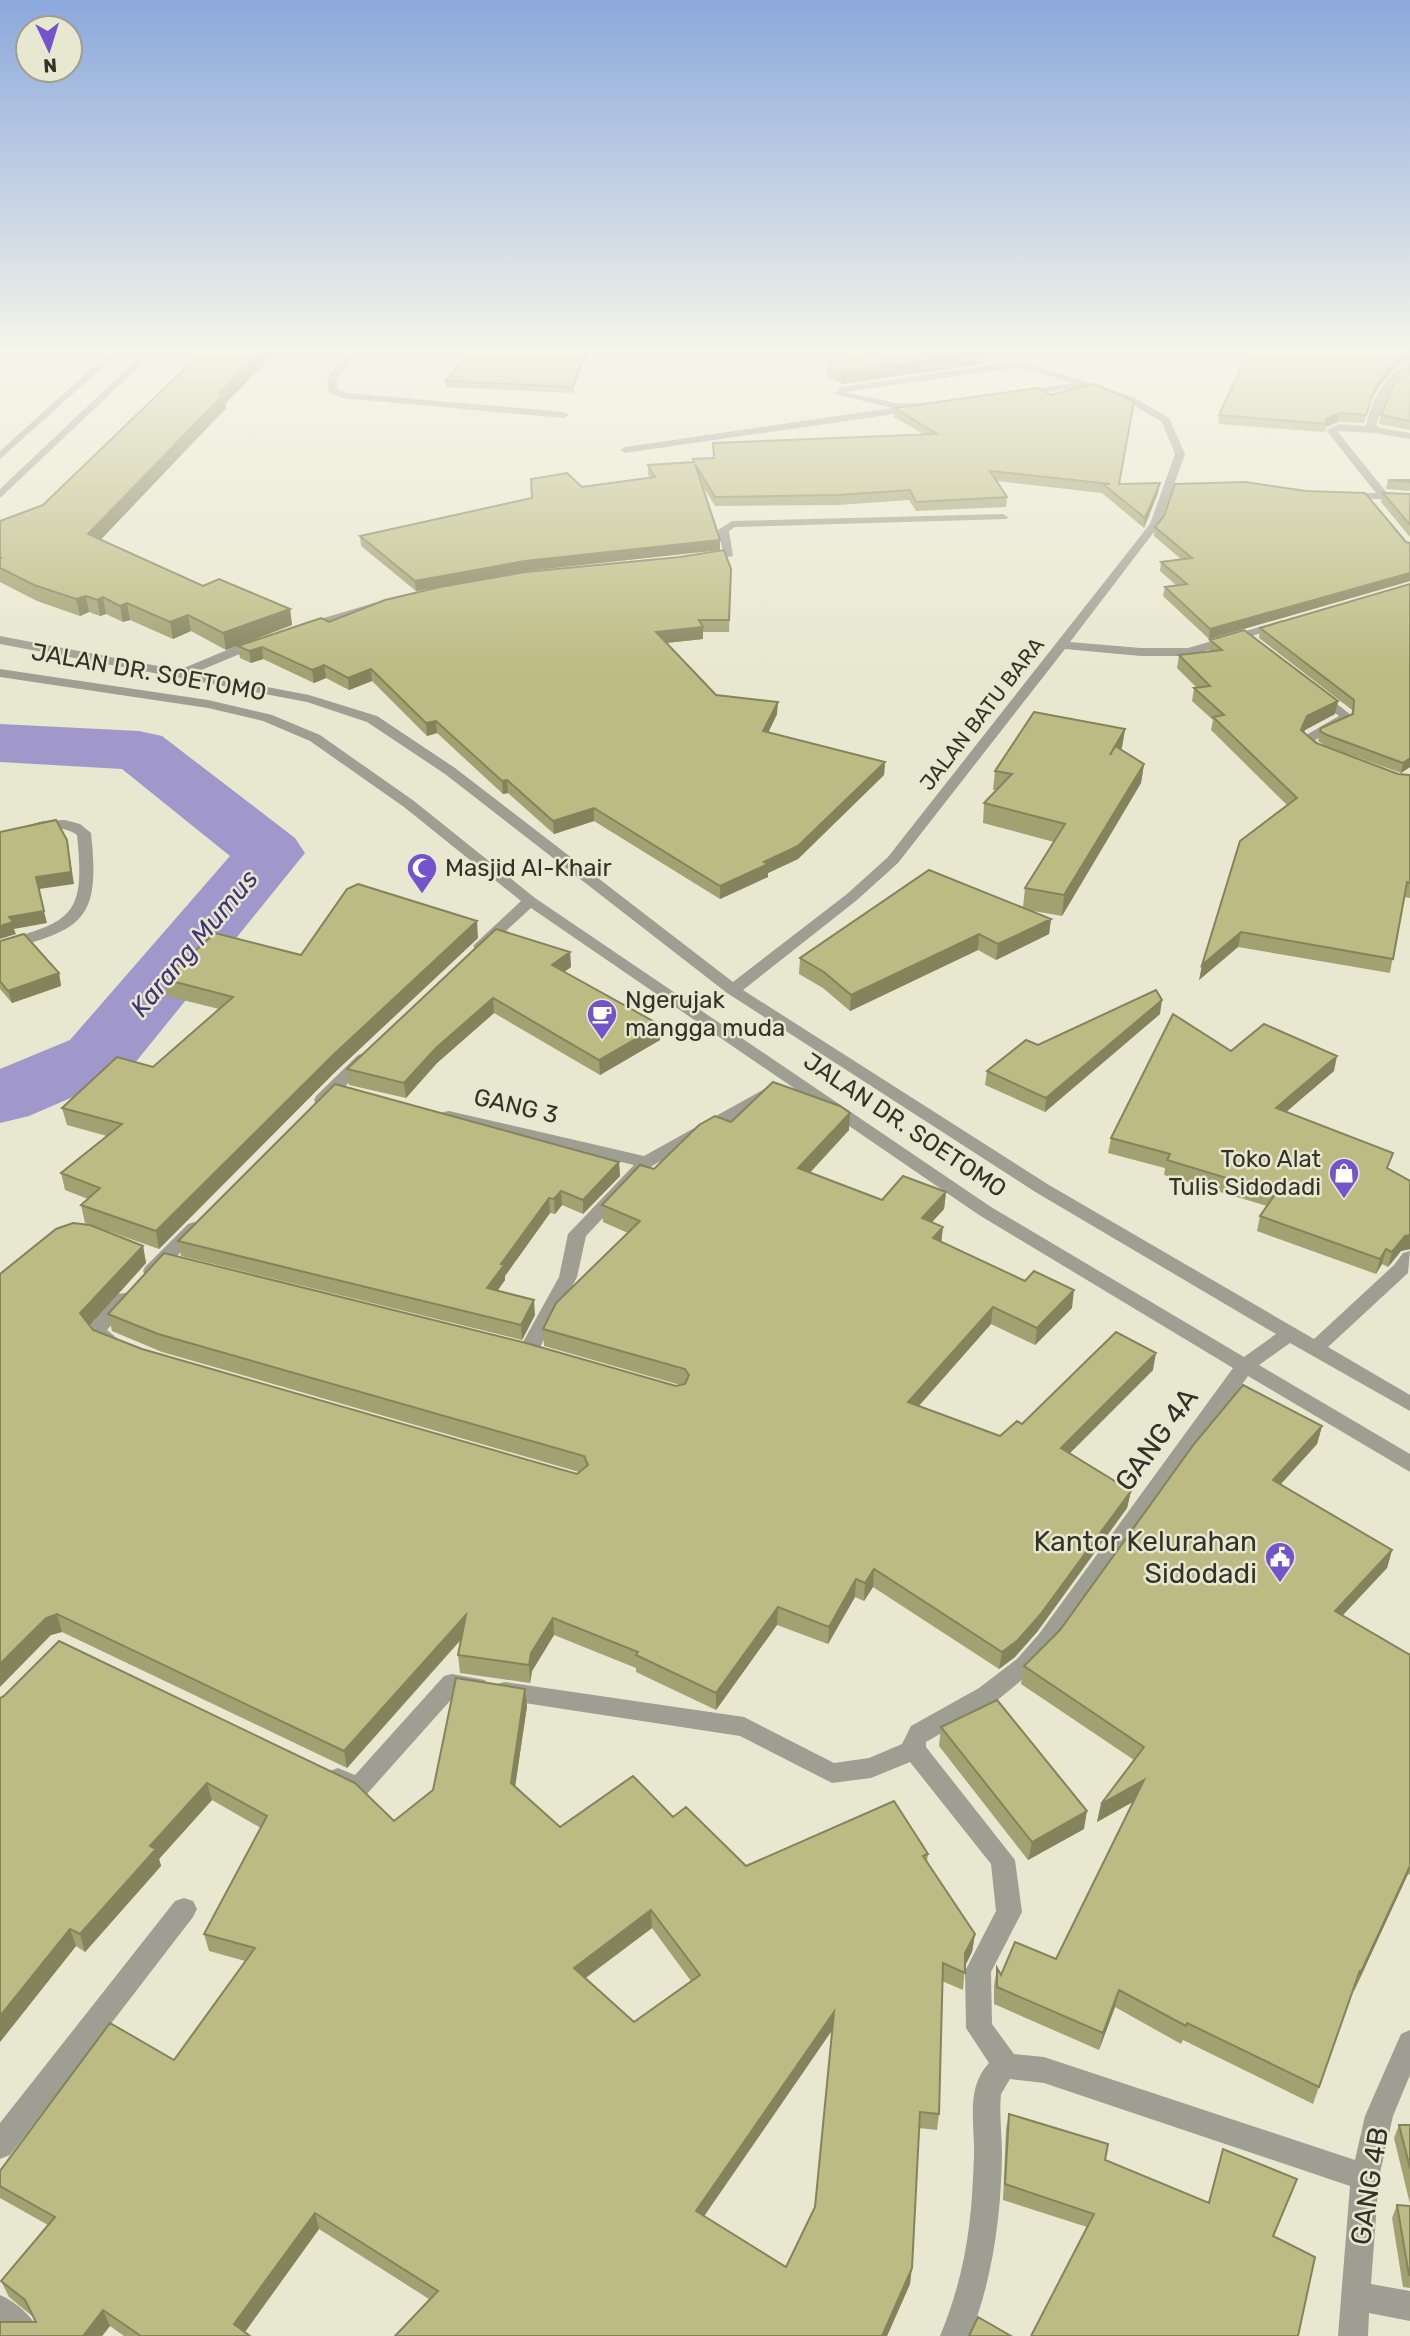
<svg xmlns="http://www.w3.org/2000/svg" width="1410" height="2336" font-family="Rubik,sans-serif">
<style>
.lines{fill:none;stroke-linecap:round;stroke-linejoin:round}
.river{fill:#a097cb;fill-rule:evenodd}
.minor{fill:#9e9e93;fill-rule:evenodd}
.wall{fill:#a2a171;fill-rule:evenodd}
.shaded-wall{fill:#84835c}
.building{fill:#bcbb83;stroke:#84835c;stroke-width:2;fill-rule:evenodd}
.labels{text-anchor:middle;stroke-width:5;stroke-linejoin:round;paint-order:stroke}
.far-street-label{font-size:21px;fill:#323228;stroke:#e8e8d0}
.street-label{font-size:24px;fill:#323228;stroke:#e8e8d0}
.poi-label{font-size:24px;fill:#323228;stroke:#e8e8d0;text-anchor:start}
.water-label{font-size:26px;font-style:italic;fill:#423372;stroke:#e8e8d0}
.near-street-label{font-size:28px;fill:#323228;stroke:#e8e8d0}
.near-poi-label{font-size:28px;fill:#323228;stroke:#e8e8d0;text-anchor:end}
</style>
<rect width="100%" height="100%" fill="#e8e8d0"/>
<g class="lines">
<path class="river" d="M0 724 139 731 162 736 295 838 305 853 126 1074 29 1116 0 1123V1069L70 1040 230 856 122 769 0 762Z"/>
<path class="minor" d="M114 348H124L0 459V451Z
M149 348H159L0 498V489Z
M348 348H358L337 379V389L347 393 564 412 569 415 564 418 342 398 329 392 327 379Z
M1019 361 1133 397 1169 418 1185 454 1160 524 1070 642 1141 648H1188L1283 620 1289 624 1189 656H1141L1065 649 898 863 857 900 743 990 1049 1185 1314 1339 1394 1265 1403 1253 1410 1251 1408 1273 1328 1347 1410 1395V1411L1290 1343 1259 1365 1410 1454V1472L1248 1376 1055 1646 1033 1671 995 1702 926 1742V1747L1015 1860 1022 1912 991 1972 992 2024 1014 2054 1044 2057 1355 2160 1365 2116 1401 2034 1410 2030V2075L1393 2116 1379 2177 1371 2284 1410 2291V2321L1369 2313 1368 2336H1338L1350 2186 1044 2083 1010 2079 1001 2094C999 2114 1002 2134 1002 2154 1001 2216 993 2278 970 2336H940C955 2300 964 2265 969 2227 972 2203 973 2180 974 2156 975 2125 965 2088 989 2063L966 2028 965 1971 996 1911 991 1864 910 1762 871 1778 832 1783 740 1736 505 1700 497 1698 494 1691 497 1684 505 1682 744 1717 834 1763 869 1758 902 1744 911 1726 979 1688 1017 1659 1039 1634 1233 1368 979 1215 531 908 486 949H476L473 946 476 943 521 901 404 807 310 741 263 721 208 708 0 677V669L208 700 272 715 320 735 414 801 535 898 991 1207 1244 1357 1276 1334 1037 1193 727 993 445 774 367 722 307 702 0 644V636L179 670 256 638H264V644L194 673 309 695 377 716 455 768 733 982 847 894 888 857 1150 524 1175 454 1162 422 1127 401 1085 387 1016 396V392L1019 391 1074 383 1019 367 845 392 895 403 933 404V408L930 409H897L899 411 894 414 625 453 620 450 625 447 892 408 834 394 841 387Z
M1410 361V369L1389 392 1376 425 1381 428 1410 433V439L1374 433 1337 431 1387 493 1410 494V500L1340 498 1339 496 1344 493H1376L1326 430 1339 424 1366 426C1370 402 1387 372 1410 361Z
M1003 514 1008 517 1007 519 735 527 729 531 733 556 702 562 696 559 723 552 718 530 732 521Z
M384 600 390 604 388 606 303 630 297 626Z
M1318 689 1351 715 1350 722 1315 740 1328 752 1321 756 1303 746 1301 738 1339 716 1314 696V690Z
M65 820 80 824 91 833C101 922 82 930 0 951V941C75 922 85 913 77 835 54 819 24 836 0 842V833L43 821Z
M364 1053 372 1058 370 1061 328 1104H316L314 1100 316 1096 358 1055Z
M775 1083 781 1084 783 1088 781 1092 652 1166 586 1236 577 1277 538 1351 535 1356H521L518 1351 559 1277 568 1234 634 1165 443 1120 441 1116 443 1112 449 1111 644 1156Z
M194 1222 203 1228 200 1232 159 1275H145L143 1271 145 1267 188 1224Z
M125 1293 132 1294 134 1299 107 1330 124 1344 121 1349 114 1351 92 1342 87 1329 118 1294Z
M452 1674 485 1680 488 1687 485 1694 477 1696 457 1693 366 1795 358 1798 330 1785 326 1778 330 1771 338 1768 355 1775 444 1676Z
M184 1898 193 1901 197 1909 193 1917 10 2155 0 2159V2123L175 1901Z
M0 2295C17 2302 35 2319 42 2336H6L0 2330Z"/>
</g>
<path class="wall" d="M0 348H20L17 350H0Z
M589 348 572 393 446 387 445 381Z
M828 363 983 364 841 384 827 376Z
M1400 364 1385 379 1373 396 1364 423 1338 422 1326 427 1325 432 1218 424 1219 415Z
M1410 367V430L1379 424 1381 415Z
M226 403V408L100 540 203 586 290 609 292 625 226 650 191 631 173 639 130 620 123 622 106 614 100 616 89 612 80 616 37 601 0 582V521L43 505Z
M895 408 1119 484 1158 493 1144 528 1102 493 997 481 1007 497 1006 507 916 511 909 500 838 505 715 506 702 485 720 550 526 571 453 585 731 569 729 632H703V639L666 643 716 695 777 714 768 732 885 762 884 775 798 859 768 873V877L720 899 594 821 554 834 508 793 503 794 437 733 427 736 372 681 349 690 326 678 314 683 263 659 251 663 240 658 238 646 329 622 438 587 416 591 361 546 360 536 582 487 650 478 648 474V465L693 463V459L923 434 894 417Z
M1388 480H1410V491L1386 489Z
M1383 493 1410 494V537L1381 502Z
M1155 527 1410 543V581L1209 639 1163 596 1165 587 1176 585 1160 571 1161 562 1181 559 1154 536Z
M1410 584V767L1401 773 1325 746 1318 741 1321 728 1351 715 1352 710 1259 638 1260 628Z
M1210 640 1338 701 1335 714 1305 730 1304 732 1316 743 1398 774 1410 775V898L1404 897 1390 973 1238 947 1199 980 1287 805 1211 730 1213 720 1192 701 1194 688H1197L1177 668 1179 655 1209 651Z
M1125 729 1122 747 1121 750 1144 764 1141 783 1062 916 1028 910 1051 919 1049 934 996 960 978 950 850 1011 823 988 799 974 800 958 1023 907 1025 888 1054 842 983 823 984 803 996 790H993L995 771Z
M478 938 333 1074 159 1249 85 1223 81 1205 88 1199 65 1190 61 1173 107 1136 67 1125 62 1108 153 1067 219 1009 167 996 164 979 301 955Z
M0 941 59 973 61 986 12 1003 0 989Z
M570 952 571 967 564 972 660 1025V1040L600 1075 494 1013 437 1063 406 1098 349 1085 347 1069Z
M1160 1014 1045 1112 985 1085 987 1071 1038 1045Z
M1231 1051 1334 1071 1286 1112 1410 1181V1249L1401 1251 1388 1267 1382 1264 1376 1274 1257 1231 1260 1216 1267 1206 1164 1175 1165 1168 1108 1153 1111 1138Z
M731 1122 849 1130 810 1173 882 1200 946 1192 944 1209 932 1222 943 1227 941 1242 1072 1308 1035 1345 991 1324 919 1406 1000 1436 1022 1424 1153 1370 1070 1453 1131 1491 1127 1508 1037 1632 1015 1657 999 1669 873 1587 864 1601 855 1597 828 1644 777 1625 716 1710 636 1672V1668L554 1635 532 1671 530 1683 460 1673 458 1655 461 1640 347 1768 62 1632 51 1635 0 1274 143 1246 146 1263 89 1326 93 1330 142 1349 577 1474 579 1472 162 1352 112 1331 108 1314 676 1386 680 1385 544 1346 543 1329 628 1233 603 1222 602 1205 654 1169Z
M619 1162 620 1176 583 1214 562 1205 555 1214 550 1213 505 1276V1280L497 1291 535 1315 522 1340 181 1256 178 1241Z
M1322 1426 1317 1444 1281 1484 1392 1550 1387 1568 1342 1615 1410 1655V1875L1408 1874 1354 1991V1988L1313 2104 1183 2040 1181 2044 1115 2007 1099 2050 994 2004V1985L997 1968 1001 1975 1056 1959 1134 1801 1097 1822 1101 1804 1134 1760 1021 1684 1024 1666Z
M0 1698 394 1821 433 1790 527 1706 515 1786 560 1827 673 1817 746 1866 928 1854 927 1862 975 1934 972 1952 965 1965 963 1990 942 1981 939 2114 937 2130 919 2128 910 2284 887 2336H395L429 2299 319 2229 245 2332 250 2336H124L110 2326 102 2336H0L36 2322 32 2316 9 2297 1 2281 48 2225 0 2198V2171L174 2060 245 1961 209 1951 204 1934 261 1828 212 1800 159 1859 161 1866 85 1952 76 1946 0 2042ZM652 1928 691 1981 634 2022 585 1978ZM832 2030 815 2207 786 2267 703 2216Z
M941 1727 1084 1829 1028 1860 939 1746Z
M1009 2114 1105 2160 1208 2203 1223 2149 1291 2194 1274 2236 1087 2227 1003 2200 1006 2129Z
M1399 2125H1410V2204L1394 2138Z
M1397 2205 1410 2206V2288L1403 2287 1392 2218Z"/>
<path class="shaded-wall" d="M265 348H280L226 403V408L91 550 88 534 219 393Z
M587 348H589L572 393V387Z
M984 351 983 364 841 384 842 372Z
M1410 353V360L1400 364 1385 379 1373 396 1364 423 1366 415 1375 388 1387 370 1402 356Z
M1339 413 1338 422 1326 427V419Z
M1160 483 1158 493 1144 528 1145 518Z
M720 540V550L526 571 416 591 415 581 525 561Z
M1410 573V581L1209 639 1210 629Z
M86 596 89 612 80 616 76 599Z
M103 597 106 614 100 616 97 600Z
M127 603 130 620 123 622 120 606Z
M290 609 292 625 226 650 223 633Z
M188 615 191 631 173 639 170 622Z
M703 627V639L656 644V632Z
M262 647 263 659 251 663 249 651Z
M324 665 326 678 314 683 312 670Z
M371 669 372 681 349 690 348 678Z
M1338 701 1335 714 1305 730 1298 744 1301 730 1307 716Z
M778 702 777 714 763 744V731Z
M436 721 437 733 427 736 426 723Z
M1125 729 1122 747 1107 774 1110 755Z
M1410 758V767L1401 773 1403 763Z
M885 762 884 775 798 859 768 873V877L720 899V886L764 862Z
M1144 764 1141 783 1062 916 1064 895Z
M507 780 508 793 503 794 502 781Z
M594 808V821L554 834 553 821Z
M67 840 74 884 39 889 36 877Z
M44 911 47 923 14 929 16 934 0 939V926L9 917Z
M1051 919 1049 934 996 960 998 944Z
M477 921 478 938 333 1074 159 1249 156 1231 331 1057Z
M1241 932 1238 947 1199 980 1202 965Z
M979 934 978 950 850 1011 851 995Z
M570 952 571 967 553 980 552 965Z
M59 973 61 986 12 1003 8 991Z
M493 998 494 1013 437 1063 406 1098 404 1083 436 1048Z
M1162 1000 1160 1014 1045 1112 1046 1098Z
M660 1025V1040L600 1075 599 1060Z
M1337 1056 1334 1071 1273 1123 1276 1108Z
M850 1113 849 1130 798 1185V1168Z
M619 1162 620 1176 583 1214V1200Z
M561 1191 562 1205 555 1214 554 1199Z
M946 1192 944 1209 920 1235 922 1218Z
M549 1198 550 1213 505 1276V1280L489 1303 487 1288 501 1264Z
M943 1227 941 1244 933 1238Z
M1410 1235V1249L1401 1251 1388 1267 1392 1252 1405 1236Z
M143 1246 146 1263 85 1331 80 1313Z
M1386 1249 1382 1264 1376 1274 1380 1259Z
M1074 1290 1072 1308 1035 1345 1037 1328Z
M534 1300 535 1315 522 1340 521 1325Z
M993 1307 991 1324 907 1419 908 1402Z
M1156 1353 1153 1370 1058 1465 1061 1448Z
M1322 1426 1317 1444 1269 1497 1273 1480Z
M1131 1491 1127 1508 1037 1632 1015 1657 999 1669 1002 1652Z
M1392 1550 1387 1568 1330 1629 1335 1611Z
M874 1569 873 1587 864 1601 865 1583Z
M856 1579 855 1597 828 1644 829 1627Z
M778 1607 777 1625 716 1710V1693Z
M57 1614 62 1632 51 1635 0 1687V1664L46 1618Z
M466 1615 467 1632 347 1768 344 1751Z
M553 1618 554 1635 532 1671 530 1683 529 1665 531 1653Z
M525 1689 527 1706 513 1801 511 1783Z
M1144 1780 1140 1798 1097 1822 1101 1804Z
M207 1783 212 1800 159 1859 161 1866 85 1952 80 1934 150 1846Z
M1087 1811 1084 1829 1028 1860 1032 1842Z
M1410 1866 1408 1874 1354 1991 1360 1974Z
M651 1910 652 1928 575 1986 574 1968Z
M70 1929 76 1946 0 2042V2016Z
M975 1934 972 1952 963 1970 965 1953Z
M1119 1990 1115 2007 1099 2050 1103 2033Z
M834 2012 833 2029 696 2228V2211Z
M315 2213 319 2229 242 2336 234 2324Z
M912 2268 910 2284 887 2336H882Z
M103 2310 110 2326 102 2336H83Z"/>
<path class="building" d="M206 348H265L219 393 224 394 88 534 203 586 219 579 290 609 223 633 188 615 170 622 127 603 120 606 103 597 97 600 86 596 76 599 34 585 0 568V559L1 558H0V521L43 505Z
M473 348H587L572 387 445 381Z
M917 348H978L984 351 842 372 828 363Z
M1250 348H1410V353L1402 356 1387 370 1375 388 1366 415 1339 413 1326 419V424L1219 415Z
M1410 367V421L1381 415 1393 385Z
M1094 384 1134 401 1119 484 1160 483 1145 518 1103 484H1110L990 471 1007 497 916 502 910 490 838 495 715 497 695 464 720 540 525 561 415 581 360 536 532 498 531 479 567 473 582 487 655 477 648 465 694 462 693 459 714 458 713 443 937 434 895 408 1038 388 1051 395Z
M1388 480H1410V482Z
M1245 482 1306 491 1365 493 1406 542 1410 543V573L1210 629 1165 587 1187 584 1161 562 1192 558 1155 527 1164 516 1175 484Z
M1383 493 1410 494V525Z
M724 550 731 569 729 620H699L703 627 656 632 716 695 778 702 763 731 885 762 798 846 764 862 768 864 720 886 594 808 553 821 507 780 502 781 436 721 426 723 371 669 348 678 324 665 312 670 262 647 249 651 238 646 321 618 329 622 385 600 440 587 525 572 680 557Z
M1410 584V758L1403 763 1327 735 1320 731 1321 728 1353 714 1354 700 1260 628Z
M1244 630 1338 701 1307 716 1301 730 1316 743 1398 774 1410 775V883L1407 882 1393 959 1241 932 1202 965 1240 841 1297 798 1213 717 1224 715 1194 688 1210 686 1179 655 1222 650 1210 640Z
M1034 712 1125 729 1110 755 1115 746 1144 764 1064 895 1025 888 1065 824 984 803 1012 774 995 771Z
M56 820 67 840 71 872 36 877 44 911 9 917 13 922 0 926V832Z
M929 870 1051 919 998 944 979 934 851 995 824 972 800 958Z
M358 884 477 921 331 1057 156 1231 81 1205 100 1188 61 1173 122 1124 62 1108 117 1057 153 1067 233 997 164 979 215 933 301 955 347 889Z
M496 929 570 952 552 965 660 1025 599 1060 493 998 436 1048 404 1083 347 1069Z
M24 934 59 973 8 991 0 981V941Z
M1156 990 1162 1000 1046 1098 987 1071 1026 1040 1038 1045Z
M1173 1014 1231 1051 1264 1024 1337 1056 1276 1108 1393 1153 1387 1168 1410 1181V1235L1405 1236 1392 1252 1386 1249 1380 1259 1260 1216 1276 1193 1167 1160 1170 1154 1111 1138Z
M773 1082 840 1106 850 1113 798 1168 882 1200 903 1176 946 1192 922 1218 943 1227 933 1238 1025 1281 1034 1271 1074 1290 1037 1328 993 1307 908 1402 1000 1436 1017 1421 1022 1424 1116 1332 1156 1353 1061 1448 1131 1491 1040 1615 1018 1640 1002 1652 874 1569 865 1583 856 1579 829 1627 778 1607 716 1693 636 1655 638 1652 553 1618 531 1653 529 1665 458 1655 466 1615 344 1751 57 1614 46 1618 0 1664V1274L56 1229 73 1223 90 1225 143 1246 80 1313 93 1330 142 1349 577 1474 588 1465 584 1456 158 1334 108 1314 164 1253 526 1343 676 1386 685 1384 689 1375 685 1369 543 1329 556 1303 640 1221 602 1205 640 1165 654 1169 699 1125 715 1116 731 1122Z
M335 1084 619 1162 583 1200 561 1191 554 1199 549 1198 501 1264 504 1265 487 1288 534 1300 521 1325 178 1241Z
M1243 1385 1322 1426 1273 1480 1392 1550 1335 1611 1410 1655V1866L1360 1974V1970L1319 2087 1187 2023 1186 2026 1119 1990 1103 2033 997 1987V1968L1001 1975 1015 1942 1056 1959 1144 1780 1101 1804 1144 1747 1024 1666 1060 1630 1194 1444Z
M59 1641 355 1783 394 1821 433 1790 456 1678 525 1689 511 1783 560 1827 633 1776 673 1817 686 1807 746 1866 894 1801 928 1854 923 1856 975 1934 965 1953V1973L943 1963 939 2114 920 2112 912 2268 882 2336H395L438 2291 315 2213 234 2324 250 2336H141L103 2310 83 2336H0V2322H36L25 2300 1 2281 55 2217 0 2186V2171L110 2023 174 2060 255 1948 204 1934 267 1816 207 1783 150 1846 156 1849 80 1934 70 1929 0 2016V1698L4 1696ZM651 1910 700 1975 634 2022 574 1968ZM834 2012 815 2207 786 2267 696 2211Z
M997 1700 1087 1811 1032 1842 941 1727Z
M1009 2114 1108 2144 1105 2160 1209 2203 1223 2149 1297 2179 1273 2236 1315 2257 1298 2336H1031L1094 2214 1005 2184Z
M1399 2125H1410V2168Z
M1397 2205 1410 2206V2275H1409Z
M978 2317 1011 2336H969Z"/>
<linearGradient id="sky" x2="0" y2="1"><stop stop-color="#8ba8dc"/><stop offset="0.52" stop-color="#f5f5ea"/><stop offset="1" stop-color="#f5f5ea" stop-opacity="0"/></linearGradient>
<rect width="1410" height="675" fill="url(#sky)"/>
<defs>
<g id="mosque-pin" transform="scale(1.575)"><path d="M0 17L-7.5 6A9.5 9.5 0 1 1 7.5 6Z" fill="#7453cc" stroke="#e8e8d0"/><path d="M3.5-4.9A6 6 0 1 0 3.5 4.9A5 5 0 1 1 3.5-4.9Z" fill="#fff"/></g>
<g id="cafe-pin" transform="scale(1.575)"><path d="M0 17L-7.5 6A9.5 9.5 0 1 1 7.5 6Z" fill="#7453cc" stroke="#e8e8d0"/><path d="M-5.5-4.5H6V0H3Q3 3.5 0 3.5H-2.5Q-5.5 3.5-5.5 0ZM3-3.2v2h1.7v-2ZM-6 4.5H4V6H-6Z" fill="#fff"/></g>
<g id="shop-pin" transform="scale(1.575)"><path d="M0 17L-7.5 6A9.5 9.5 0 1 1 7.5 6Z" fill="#7453cc" stroke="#e8e8d0"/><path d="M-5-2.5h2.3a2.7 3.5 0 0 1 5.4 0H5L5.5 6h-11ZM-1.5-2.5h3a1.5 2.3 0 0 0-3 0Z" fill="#fff"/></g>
<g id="civic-pin" transform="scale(1.575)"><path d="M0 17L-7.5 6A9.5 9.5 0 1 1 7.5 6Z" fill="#7453cc" stroke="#e8e8d0"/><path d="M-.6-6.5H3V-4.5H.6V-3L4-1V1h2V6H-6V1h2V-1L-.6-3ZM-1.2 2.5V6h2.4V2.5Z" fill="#fff"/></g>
</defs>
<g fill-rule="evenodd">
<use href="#mosque-pin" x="422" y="868"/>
<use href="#cafe-pin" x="602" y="1014"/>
<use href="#shop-pin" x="1344" y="1173"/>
<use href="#civic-pin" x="1280" y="1557"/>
</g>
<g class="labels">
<g class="far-street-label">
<text transform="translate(982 714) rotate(-52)" y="7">JALAN BATU BARA</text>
</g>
<g class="street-label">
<text transform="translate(149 672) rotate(10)" y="8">JALAN DR. SOETOMO</text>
<text transform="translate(516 1106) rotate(13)" y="8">GANG 3</text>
<text transform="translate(905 1125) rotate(34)" y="8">JALAN DR. SOETOMO</text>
</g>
<g class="poi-label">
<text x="445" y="876">Masjid Al-Khair</text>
<text x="625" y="1008">Ngerujak<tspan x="625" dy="28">mangga muda</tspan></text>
<text x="1321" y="1167" text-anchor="end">Toko Alat<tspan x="1321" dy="28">Tulis Sidodadi</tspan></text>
</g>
<g class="water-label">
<text transform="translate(194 943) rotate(-50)" y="9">Karang Mumus</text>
</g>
<g class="near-street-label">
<text transform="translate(1156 1439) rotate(-54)" y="10">GANG 4A</text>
<text transform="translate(1369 2186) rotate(-81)" y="10">GANG 4B</text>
</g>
<g class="near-poi-label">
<text x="1257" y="1551">Kantor Kelurahan<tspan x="1257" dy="32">Sidodadi</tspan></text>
</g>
</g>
<g transform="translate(49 49) rotate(176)"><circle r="33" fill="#e8e8d0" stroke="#9f9f8d" stroke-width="2"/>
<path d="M0-5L12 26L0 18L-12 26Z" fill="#7453cc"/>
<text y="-10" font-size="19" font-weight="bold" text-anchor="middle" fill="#323228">N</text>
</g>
</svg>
